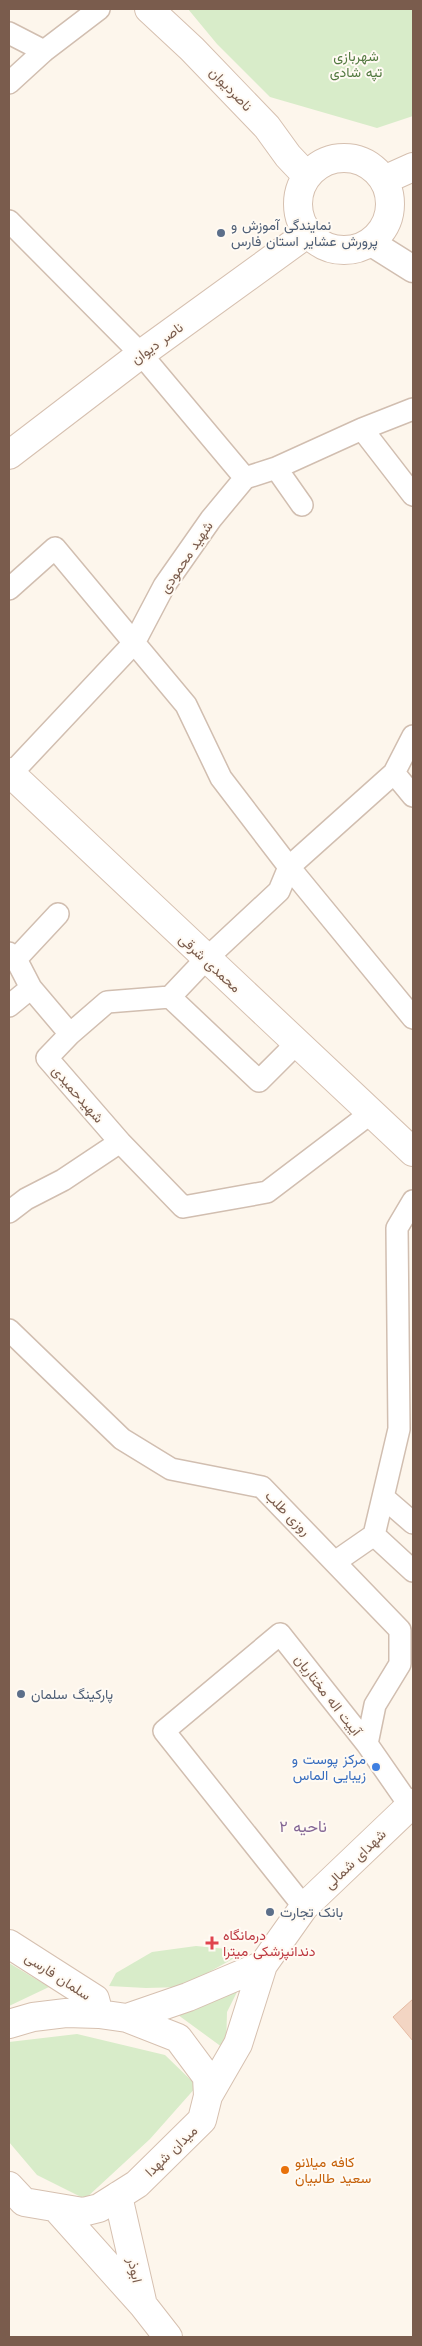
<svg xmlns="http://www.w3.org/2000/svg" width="422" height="2346" font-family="'Work Sans',Vazirmatn,sans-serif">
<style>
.green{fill:#d8ecc9}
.building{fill:#f3d5c3;stroke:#e6bba3}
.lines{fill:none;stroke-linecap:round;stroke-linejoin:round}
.minor-casing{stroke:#d1beb0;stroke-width:24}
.tertiary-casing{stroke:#d1beb0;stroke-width:29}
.secondary-casing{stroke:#d6c0b0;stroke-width:30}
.minor{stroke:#fff;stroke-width:21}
.tertiary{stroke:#fff;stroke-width:26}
.secondary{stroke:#fff;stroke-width:28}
.service-dot{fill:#5c6f8a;stroke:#fffaf3;stroke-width:2}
.shop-dot{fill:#3f7fe0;stroke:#fffaf3;stroke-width:2}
.health-dot{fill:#e0444e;stroke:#fffaf3;stroke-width:2}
.food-dot{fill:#e8710a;stroke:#fffaf3;stroke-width:2}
.labels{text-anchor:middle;stroke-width:4;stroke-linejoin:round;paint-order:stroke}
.park-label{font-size:14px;fill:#537a41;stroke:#fffaf3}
.street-label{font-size:14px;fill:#7a5c4d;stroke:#fffaf3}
.service-label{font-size:14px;fill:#4e5e75;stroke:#fffaf3;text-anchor:start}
.shop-label{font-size:14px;fill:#366cbe;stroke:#fffaf3;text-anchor:end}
.health-label{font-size:14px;fill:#be3a42;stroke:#fffaf3;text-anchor:start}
.food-label{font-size:14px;fill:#c56008;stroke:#fffaf3;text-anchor:start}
.quarter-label{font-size:16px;fill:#846695;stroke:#fffaf3}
</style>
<rect width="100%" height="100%" fill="#fdf6ec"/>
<path class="green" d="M188 9H413V116L377 128 270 97 217 44Z
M196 1946 247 1951 182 1987 146 1988 109 1986 116 1973 152 1952Z
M9 1963 49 1987 9 2006Z
M241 1984 227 2012 226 2050 174 2012Z
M77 2034 165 2055 197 2086 150 2139 85 2199 37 2175 9 2142V2042Z"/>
<path class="building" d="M413 1999V2041L393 2017Z"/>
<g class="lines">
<g class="minor-casing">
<path id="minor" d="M9 33 44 51
M9 83 44 51 99 9
M9 221 141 354 245 478
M362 429 413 495
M276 468 302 505
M9 589 55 548 186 705 221 778 289 867 413 1018
M394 773 413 796
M9 776 134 643 164 586 211 519 245 478 276 468 362 429 413 409
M9 953 16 959 31 988 70 1034 47 1058 120 1142
M16 959 58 914
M170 997 259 1081 297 1043
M9 1006 31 988
M70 1034 107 1002 170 997 206 959 279 891 289 867 394 773 413 736
M413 1201 397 1228 399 1429 383 1497 413 1523
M9 1212 26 1199 63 1180 120 1142 183 1207 267 1192 371 1113
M9 1330 122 1439 171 1469 262 1487 400 1630V1664L375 1705 367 1744
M374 1535 413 1571
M335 1562 374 1535 383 1497
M304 1907 164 1731 280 1634 367 1744 410 1806"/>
</g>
<g class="tertiary-casing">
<path id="tertiary" d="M370 242 413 269"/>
</g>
<g class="secondary-casing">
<path id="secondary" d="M149 9 192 49 267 127 288 156 306 175
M298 204a46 46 0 1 1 92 0a46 46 0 1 1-92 0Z
M384 180 413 167
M9 455 141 354 308 233
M9 772 413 1152
M9 1944 95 1999 99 2014
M127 2018 188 1997 263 1965
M9 2024 33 2017 66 2013 99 2014 127 2018 178 2038 207 2077 208 2096 202 2120 137 2184 99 2208 83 2212 24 2202 9 2186
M208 2096 238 2044 263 1965 304 1907 413 1803
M118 2196 142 2301
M57 2209 143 2305 168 2337"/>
</g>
<use href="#minor" class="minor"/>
<use href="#tertiary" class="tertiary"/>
<use href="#secondary" class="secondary"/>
</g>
<g class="service-dot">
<circle cx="221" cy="233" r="5"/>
<circle cx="21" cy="1694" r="5"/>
<circle cx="270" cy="1912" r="5"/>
</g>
<circle class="shop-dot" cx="376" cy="1767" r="5"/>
<path class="health-dot" d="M209.5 1935.5h5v5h5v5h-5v5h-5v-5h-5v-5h5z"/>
<circle class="food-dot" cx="285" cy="2170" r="5"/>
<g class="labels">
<g class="park-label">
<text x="356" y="61">شهربازی<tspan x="356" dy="16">تپه شادی</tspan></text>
</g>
<g class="street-label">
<text transform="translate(231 89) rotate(46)" y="5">ناصردیوان</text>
<text transform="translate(157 343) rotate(-36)" y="5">ناصر دیوان</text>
<text transform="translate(186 557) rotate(-56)" y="5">شهید محمودی</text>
<text transform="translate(210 963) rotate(43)" y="5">محمدی شرقی</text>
<text transform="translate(78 1094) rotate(49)" y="5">شهیدحمیدی</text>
<text transform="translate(288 1513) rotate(45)" y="5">روزی طلب</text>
<text transform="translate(328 1695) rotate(52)" y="5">آییت اله مختاریان</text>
<text transform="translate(355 1859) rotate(-44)" y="5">شهدای شمالی</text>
<text transform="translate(58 1976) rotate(33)" y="5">سلمان فارسی</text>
<text transform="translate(171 2151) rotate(-44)" y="5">میدان شهدا</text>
<text transform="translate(135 2270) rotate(77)" y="5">ابوذر</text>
</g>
<g class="service-label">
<text x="231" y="230">نمایندگی آموزش و<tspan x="231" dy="16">پرورش عشایر استان فارس</tspan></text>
<text x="31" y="1699">پارکینگ سلمان</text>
<text x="280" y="1917">بانک تجارت</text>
</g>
<g class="shop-label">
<text x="366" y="1764">مرکز پوست و<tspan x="366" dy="16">زیبایی الماس</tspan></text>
</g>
<g class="health-label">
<text x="223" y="1940">درمانگاه<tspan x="223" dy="16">دندانپزشکی میترا</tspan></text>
</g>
<g class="food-label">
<text x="295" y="2167">کافه میلانو<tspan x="295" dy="16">سعید طالبیان</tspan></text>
</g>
<g class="quarter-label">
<text x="303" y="1832">ناحیه ۲</text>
</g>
</g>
<rect width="422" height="2346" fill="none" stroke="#7a5c4d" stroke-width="20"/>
</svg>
